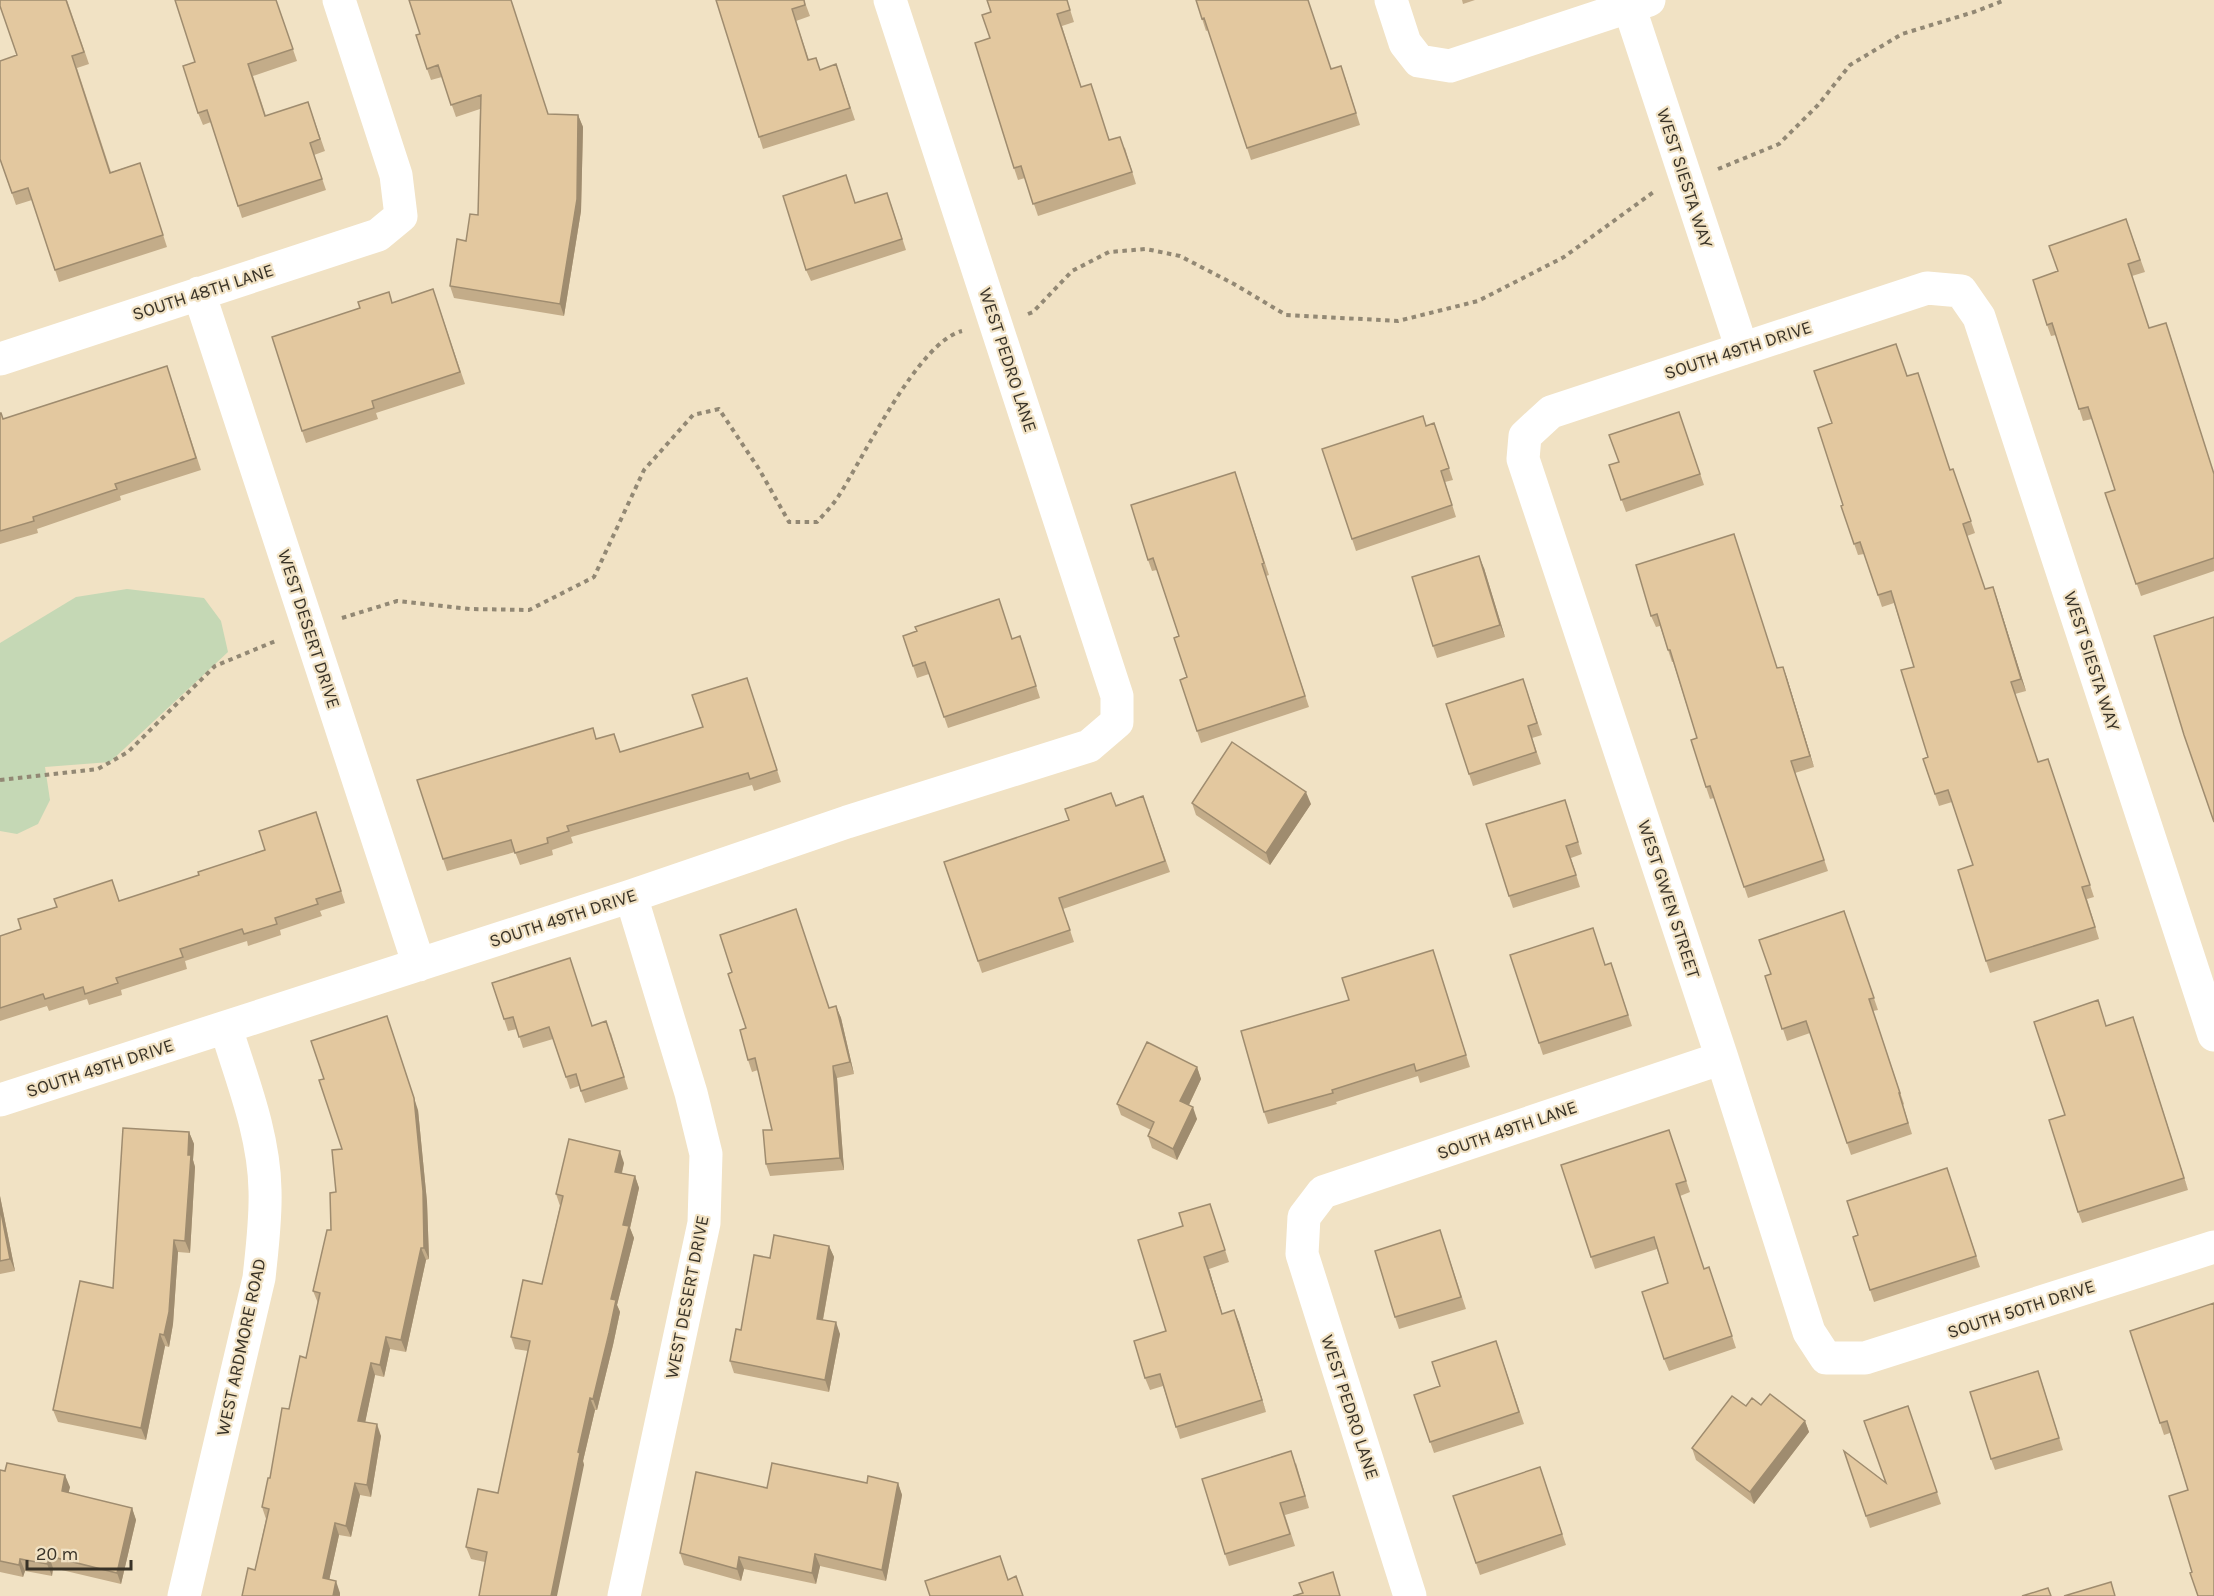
<svg xmlns="http://www.w3.org/2000/svg" width="2214" height="1596" font-family="Karla,sans-serif">
<style>
.green{fill:#c5d8b5}
.lines{fill:none;stroke-linecap:round;stroke-linejoin:round}
.path{stroke:#928874;stroke-width:4;stroke-dasharray:4.5 4.5;stroke-linecap:butt}
.minor{stroke:#fff;stroke-width:33}
.wall{fill:#c3ac89}
.shaded-wall{fill:#9f8c6f}
.building{fill:#e3c89f;stroke:#9f8c6f;stroke-width:1.5}
.labels{text-anchor:middle;stroke-width:4.5;stroke-linejoin:round;paint-order:stroke}
.street-label{font-size:18px;fill:#383227;stroke:#f1e2c4}
</style>
<rect width="100%" height="100%" fill="#f1e2c4"/>
<path class="green" d="M127 589 204 598 221 621 228 652 110 762 45 767 50 800 38 824 17 834 0 831V643L76 597Z"/>
<g class="lines">
<path class="path" d="M1718 169 1779 144 1818 105 1850 65 1902 34 1974 12 2005 0
M1028 314 1033 312 1072 271 1109 252 1146 249 1180 256 1234 284 1286 315 1398 321 1478 301 1564 257 1655 191
M342 618 397 601 470 609 529 610 594 577 644 470 693 415 719 409 759 469 789 522H817C824 514 832 506 838 497 864 457 918 342 962 331
M0 780 98 769 128 752 215 666 278 640"/>
<path class="minor" d="M1391 0 1405 43 1419 61 1450 66 1649 0
M1629 6 1742 349
M199 293 419 965
M0 359 378 235 401 216 396 175 339 0
M2214 1035 1979 317 1961 291 1927 288 1551 412 1525 436 1523 459 1722 1058 1809 1332 1826 1358H1865L2214 1247
M0 1100 631 896 847 822 1089 746 1117 722V696L890 0
M184 1596 259 1278C262 1249 266 1219 265 1190 264 1134 242 1080 226 1028
M624 1596 704 1223 706 1154 691 1093 631 896
M1410 1596 1302 1254 1304 1217 1323 1192 1722 1058"/>
</g>
<path class="wall" d="M67 0 89 64 77 68 111 172 140 163 167 247 59 282 32 200 16 205 0 159 17 55Z
M276 0 297 61 253 76 266 116 308 102 325 151 314 155 326 190 242 218 211 122 203 125 198 113 195 62Z
M716 0H804L810 16 796 21 809 60 820 70 836 64 855 120 763 149Z
M987 0H1067L1074 22 1062 26 1081 87 1110 140 1125 148 1136 184 1038 216 1025 178 1018 180 1014 168 990 38 991 12Z
M1196 0 1332 68 1345 77 1360 125 1251 160 1208 30 1206 31Z
M1462 0H1475L1463 4Z
M420 34 548 114 578 115 583 127 581 211 564 316 454 298 450 286 466 241 478 215 480 109 456 117 442 77 431 80 427 69Z
M855 203 891 204 906 250 811 281 806 270Z
M2126 219 2145 272 2132 276 2149 328 2170 335 2214 474V571L2141 596 2105 493 2115 490 2092 419 2083 421 2056 335 2051 336 2047 325 2058 271Z
M433 289 465 384 376 413 378 419 306 443 302 431 393 303Z
M167 366 201 470 120 496 121 500 37 529 38 533 0 544V413L3 419Z
M1907 376 1950 470 1953 469 1975 533 1967 536 1985 589 1993 587 2026 691 2015 694 2038 762 2048 759 2094 897 2087 899 2099 939 1990 973 1986 961 1973 865 1952 802 1939 806 1923 759 1928 757 1914 667 1894 603 1882 607 1864 554 1858 555 1841 506 1843 505 1832 423Z
M1679 412 1704 485 1626 512 1609 465 1619 462Z
M1434 423 1453 480 1445 482 1456 517 1356 551 1352 539 1426 426Z
M1235 472 1269 575 1266 576 1309 707 1201 743 1197 731 1179 636 1157 570 1152 571 1148 560Z
M1734 534 1777 668 1783 667 1787 678 1814 767 1795 773 1828 871 1748 898 1714 798 1710 799 1706 787 1697 738 1673 662H1672L1660 626 1656 627 1651 616Z
M1484 568 1505 637 1437 658 1433 646Z
M903 636 1012 639 1024 648 1040 698 948 728 929 674 917 678Z
M747 678 781 782 754 791 752 785 571 837 573 843 552 850 553 855 520 865 515 852 447 871 443 859 597 739 621 752 703 727Z
M1527 691 1542 735 1532 738 1541 764 1473 786 1469 774Z
M1143 796 1170 872 1063 909 1074 942 982 973 944 862Z
M1192 803 1311 804 1270 865 1196 815Z
M1569 812 1582 854 1571 858 1580 887 1513 908 1509 896Z
M320 824 345 903 320 911 322 916 280 930 281 935 248 946 247 941 185 961 187 969 121 990 122 995 89 1005 87 999 49 1011 47 1006 0 1021V936L120 901 199 875 265 850Z
M1844 911 1878 1010 1873 1011 1904 1104 1903 1105 1912 1134 1851 1155 1810 1033 1787 1041 1765 976 1771 974Z
M1433 950 1470 1067 1420 1083 1418 1076 1336 1102 1337 1104 1268 1124 1264 1112 1349 1000Z
M1605 965 1615 975 1632 1026 1543 1055 1539 1043Z
M492 983 611 1033 628 1089 585 1103 579 1086 570 1089 553 1039 523 1048 517 1029 508 1031Z
M836 1006 841 1018 854 1074 837 1078 844 1170 770 1176 766 1164 772 1130 758 1070 752 1072 748 1060 830 1008Z
M2133 1017 2188 1190 2082 1223 2078 1212 2065 1115 2107 1026Z
M1197 1067 1201 1079 1189 1105 1197 1119 1177 1160 1152 1148 1148 1136 1151 1130 1121 1115 1117 1104Z
M418 1110 427 1202 429 1259 426 1260 406 1352 390 1349 384 1377 375 1375 365 1422 381 1436 371 1497 360 1495 351 1537 339 1535 329 1580 340 1593 255 1570 266 1519 262 1507 289 1409 306 1358 318 1303 313 1291 331 1230 336 1192Z
M1669 1130 1690 1192 1680 1196 1704 1269 1709 1267 1736 1348 1669 1371 1664 1359 1668 1283 1657 1249 1595 1269 1591 1257Z
M189 1132 194 1144 193 1160 195 1167 190 1253 178 1252 173 1324 169 1347 165 1346 146 1440 58 1422 53 1410Z
M624 1163 622 1173 635 1176 639 1188 630 1228 634 1238 617 1305 620 1312 613 1345 597 1410H595L583 1461 584 1465 485 1562 471 1559 466 1547 498 1493 528 1351 515 1349 511 1337 542 1284 560 1206 556 1194Z
M1947 1168 1980 1267 1874 1302 1870 1290 1858 1235Z
M0 1196 15 1271 0 1274Z
M1210 1204 1229 1262 1209 1269 1222 1314 1234 1310 1266 1412 1180 1439 1163 1386 1150 1390 1145 1378 1166 1331Z
M1440 1230 1466 1309 1399 1329 1395 1317Z
M829 1246 834 1257 823 1320 840 1334 829 1392 734 1373 730 1361 770 1258Z
M2214 1303 2192 1572 2188 1490 2170 1433 2164 1435 2160 1423Z
M1496 1341 1524 1424 1434 1453 1414 1395 1440 1386Z
M2042 1383 2063 1450 1995 1470 1991 1459Z
M1761 1405 1805 1421 1809 1432 1754 1504 1696 1460 1692 1448 1746 1406Z
M1908 1406 1941 1504 1870 1528 1844 1451 1886 1483Z
M1296 1463 1309 1508 1285 1515 1295 1546 1229 1566 1225 1554Z
M1540 1467 1566 1545 1480 1575 1453 1496Z
M0 1470 70 1487 68 1493 132 1508 136 1520 121 1584 53 1568 52 1576 25 1571 23 1577 0 1572Z
M867 1483H898L902 1495 886 1581 820 1566 816 1584 744 1569 741 1581 684 1565 680 1553 767 1488Z"/>
<path class="shaded-wall" d="M578 115 583 127 581 211 564 316 560 304Z
M2166 323 2170 335 2214 474 2208 458Z
M1479 556 1484 568 1505 637 1500 625Z
M1993 587 1997 598 2026 691 2021 679Z
M1783 667 1787 678 1814 767 1810 756Z
M1306 792 1311 804 1270 865 1266 853Z
M836 1006 841 1018 854 1074 850 1062Z
M387 1016 418 1110 427 1202 429 1259 424 1248Z
M2133 1017 2137 1029 2188 1190 2184 1178Z
M833 1066 837 1078 844 1170 840 1158Z
M1197 1067 1201 1079 1185 1113 1180 1101Z
M1193 1107 1197 1119 1177 1160 1173 1149Z
M189 1132 194 1144 193 1160 195 1167 190 1253 185 1241 188 1155Z
M620 1151 624 1163 619 1184 615 1172Z
M635 1176 639 1188 630 1228 634 1238 617 1305 620 1312 613 1345 597 1410 593 1399 611 1299 623 1225Z
M0 1196 15 1271 10 1259 0 1207Z
M174 1240 178 1252 173 1324 169 1347 164 1335Z
M829 1246 834 1257 821 1330 817 1319Z
M421 1248 426 1260 406 1352 401 1340Z
M1204 1257 1209 1269 1226 1326 1222 1314Z
M1234 1310 1239 1322 1266 1412 1262 1400Z
M836 1322 840 1334 829 1392 825 1380Z
M160 1334 165 1346 146 1440 141 1428Z
M386 1337 390 1349 384 1377 380 1365Z
M371 1363 375 1375 363 1433 358 1421Z
M590 1398 595 1410 583 1461 584 1465 557 1596H551L578 1452Z
M1805 1421 1809 1432 1754 1504 1750 1492Z
M377 1424 381 1436 371 1497 367 1485Z
M65 1475 70 1487 66 1503 62 1491Z
M355 1483 360 1495 351 1537 346 1526Z
M898 1483 902 1495 886 1581 882 1570Z
M132 1508 136 1520 121 1584 117 1573Z
M335 1523 339 1535 327 1590 323 1578Z
M815 1554 820 1566 816 1584 812 1573Z
M49 1556 53 1568 52 1576 47 1564Z
M739 1557 744 1569 741 1581 737 1569Z
M20 1559 25 1571 23 1577 19 1565Z
M336 1581 340 1593V1596H333Z"/>
<path class="building" d="M0 0H66L84 52 72 56 110 173 140 163 163 235 55 270 28 188 12 193 0 159V61L17 55 0 6Z
M175 0H276L293 49 248 64 265 116 308 102 320 139 310 143 322 179 238 206 207 110 198 113 183 66 195 62Z
M409 0H511L548 114 578 115 577 199 560 304 450 286 457 239 466 241 470 214 478 215 481 95 451 105 438 65 427 69 416 35 420 34Z
M716 0H804L805 5 792 9 808 60 816 58 820 70 836 64 850 108 759 137Z
M987 0H1067L1070 10 1057 14 1081 87 1091 84 1109 140 1120 137 1132 172 1033 204 1021 166 1014 168 975 43 990 38 982 15 991 12Z
M1196 0H1308L1331 69 1341 66 1356 113 1247 148 1204 18 1202 19Z
M846 175 855 203 887 193 902 239 806 270 783 196Z
M2126 219 2140 260 2128 264 2149 328 2166 323 2214 474V558L2136 584 2105 493 2115 490 2088 407 2079 409 2052 323 2047 325 2033 280 2058 271 2049 246Z
M433 289 460 372 372 401 374 408 302 431 272 337 360 308 358 302 389 292 392 303Z
M1896 344 1907 376 1918 373 1950 470 1953 469 1971 521 1963 524 1985 589 1993 587 2021 679 2011 682 2038 762 2048 759 2090 885 2082 887 2095 927 1986 961 1958 870 1973 865 1948 790 1935 794 1923 759 1928 757 1901 670 1914 667 1891 591 1878 595 1860 542 1854 544 1841 506 1843 505 1818 428 1832 423 1814 371Z
M167 366 196 458 115 484 117 489 33 517 34 521 0 531V413H1L3 419Z
M1679 412 1700 474 1621 500 1609 465 1619 462 1609 435Z
M1423 416 1426 426 1434 423 1449 468 1441 471 1452 505 1352 539 1322 449Z
M1235 472 1264 563 1262 564 1305 696 1197 731 1180 680 1187 677 1174 638 1179 636 1153 558 1148 560 1131 505Z
M1734 534 1777 668 1783 667 1810 756 1791 761 1824 860 1744 887 1710 786 1706 787 1691 740 1697 738 1670 650H1668L1657 614 1651 616 1636 565Z
M1479 556 1500 625 1433 646 1412 577Z
M999 599 1012 639 1020 636 1036 686 944 717 925 662 913 666 903 636 917 631 915 627Z
M2214 617V822L2184 735 2154 636Z
M747 678 777 770 750 779 748 773 567 826 569 831 547 838 548 843 515 853 511 840 443 859 417 780 593 728 596 739 614 734 620 752 703 727 692 695Z
M1523 679 1537 723 1528 726 1536 752 1469 774 1446 704Z
M1232 742 1306 792 1266 853 1192 803Z
M1111 793 1116 806 1143 796 1165 861 1059 898 1070 930 978 961 944 862 1069 820 1065 809Z
M1565 800 1578 842 1566 846 1576 875 1509 896 1486 824Z
M316 812 341 891 316 899 318 904 275 918 277 924 244 934 242 929 180 949 183 957 116 978 118 983 85 994 83 987 45 999 43 994 0 1008V936L21 929 18 919 57 907 54 899 112 880 119 901 199 875 198 872 265 850 259 831Z
M796 909 829 1008 836 1006 850 1062 833 1066 840 1158 766 1164 763 1130H772L755 1058 748 1060 740 1030 746 1028 728 974 732 972 720 935Z
M1844 911 1874 998 1869 999 1900 1093H1899L1908 1123 1847 1143 1806 1021 1782 1029 1765 976 1771 974 1759 940Z
M1593 928 1605 965 1611 963 1628 1015 1539 1043 1510 955Z
M1433 950 1466 1055 1416 1071 1414 1064 1332 1090 1333 1093 1264 1112 1241 1031 1349 1000 1342 978Z
M570 958 592 1026 606 1021 624 1077 581 1091 576 1074 566 1077 549 1027 519 1037 513 1017 504 1019 492 983Z
M2098 1000 2106 1026 2133 1017 2184 1178 2078 1212 2049 1120 2065 1115 2034 1022Z
M387 1016 414 1098 423 1191 424 1248H421L401 1340 386 1337 380 1365 371 1363 358 1421 377 1424 367 1485 355 1483 346 1526 335 1523 323 1578 336 1581 333 1596H242L248 1568 255 1570 269 1509 262 1507 268 1478H270L282 1408 289 1409 300 1356 306 1358 320 1293 313 1291 327 1230H331L330 1193 336 1192 332 1150 342 1149 319 1080 324 1079 311 1041Z
M1147 1042 1197 1067 1180 1101 1193 1107 1173 1149 1148 1136 1154 1122 1117 1104Z
M123 1128 189 1132 188 1155H191L185 1241 174 1240 169 1312 164 1335 160 1334 141 1428 53 1410 80 1281 113 1288Z
M1669 1130 1686 1181 1676 1184 1704 1269 1709 1267 1732 1336 1664 1359 1642 1292 1668 1283 1654 1237 1591 1257 1561 1165Z
M569 1139 620 1151 615 1172 635 1176 623 1225 629 1226 611 1299 616 1300 609 1333 593 1399 590 1398 578 1452 580 1453 551 1596H479L487 1552 466 1547 478 1489 498 1493 530 1341 511 1337 523 1280 542 1284 563 1196 556 1194Z
M1947 1168 1976 1256 1870 1290 1853 1237 1858 1235 1847 1201Z
M1210 1204 1225 1250 1204 1257 1222 1314 1234 1310 1262 1400 1176 1427 1160 1374 1145 1378 1134 1341 1166 1331 1138 1240 1183 1226 1179 1213Z
M0 1207 10 1259 0 1261Z
M1440 1230 1461 1297 1395 1317 1375 1251Z
M774 1235 829 1246 817 1319 836 1322 825 1380 730 1361 736 1329 741 1330 754 1255 770 1258Z
M2214 1303V1596H2198L2190 1573 2192 1572 2169 1496 2188 1490 2167 1421 2160 1423 2130 1331Z
M1496 1341 1519 1412 1430 1442 1414 1395 1440 1386 1432 1362Z
M2038 1371 2059 1438 1991 1459 1970 1392Z
M1770 1394 1805 1421 1750 1492 1692 1448 1732 1396 1746 1406 1752 1398 1761 1405Z
M1908 1406 1937 1492 1866 1516 1844 1451 1886 1483 1864 1421Z
M1291 1451 1305 1496 1280 1503 1290 1534 1225 1554 1202 1479Z
M7 1463 65 1475 62 1491 132 1508 117 1573 49 1556 47 1564 20 1559 19 1565 0 1561V1470L5 1471Z
M772 1463 867 1483 868 1476 898 1483 882 1570 815 1554 812 1573 739 1557 737 1569 680 1553 696 1472 767 1488Z
M1540 1467 1562 1534 1476 1563 1453 1496Z
M1000 1556 1008 1580 1016 1576 1023 1596H930L925 1581Z
M1333 1572 1340 1596H1293L1303 1593 1299 1583Z
M2111 1582 2115 1596H2064Z
M2048 1588 2051 1596H2022Z"/>
<g class="labels">
<g class="street-label">
<text transform="translate(1685 178) rotate(72)" y="6">WEST SIESTA WAY</text>
<text transform="translate(203 292) rotate(-18)" y="6">SOUTH 48TH LANE</text>
<text transform="translate(1738 350) rotate(-18)" y="6">SOUTH 49TH DRIVE</text>
<text transform="translate(1008 360) rotate(72)" y="6">WEST PEDRO LANE</text>
<text transform="translate(309 629) rotate(72)" y="6">WEST DESERT DRIVE</text>
<text transform="translate(2092 661) rotate(72)" y="6">WEST SIESTA WAY</text>
<text transform="translate(1669 899) rotate(72)" y="6">WEST GWEN STREET</text>
<text transform="translate(563 918) rotate(-18)" y="6">SOUTH 49TH DRIVE</text>
<text transform="translate(100 1068) rotate(-18)" y="6">SOUTH 49TH DRIVE</text>
<text transform="translate(1507 1130) rotate(-19)" y="6">SOUTH 49TH LANE</text>
<text transform="translate(687 1297) rotate(-79)" y="6">WEST DESERT DRIVE</text>
<text transform="translate(2021 1309) rotate(-18)" y="6">SOUTH 50TH DRIVE</text>
<text transform="translate(241 1347) rotate(-78)" y="6">WEST ARDMORE ROAD</text>
<text transform="translate(1350 1407) rotate(72)" y="6">WEST PEDRO LANE</text>
</g>
</g>
<path d="M27 1560v9h104v-9" fill="none" stroke="#383227" stroke-width="3"/>
<text x="36" y="1560" font-size="18" fill="#383227" stroke="#f1e2c4" stroke-width="4.5" paint-order="stroke">20 m</text>
</svg>
